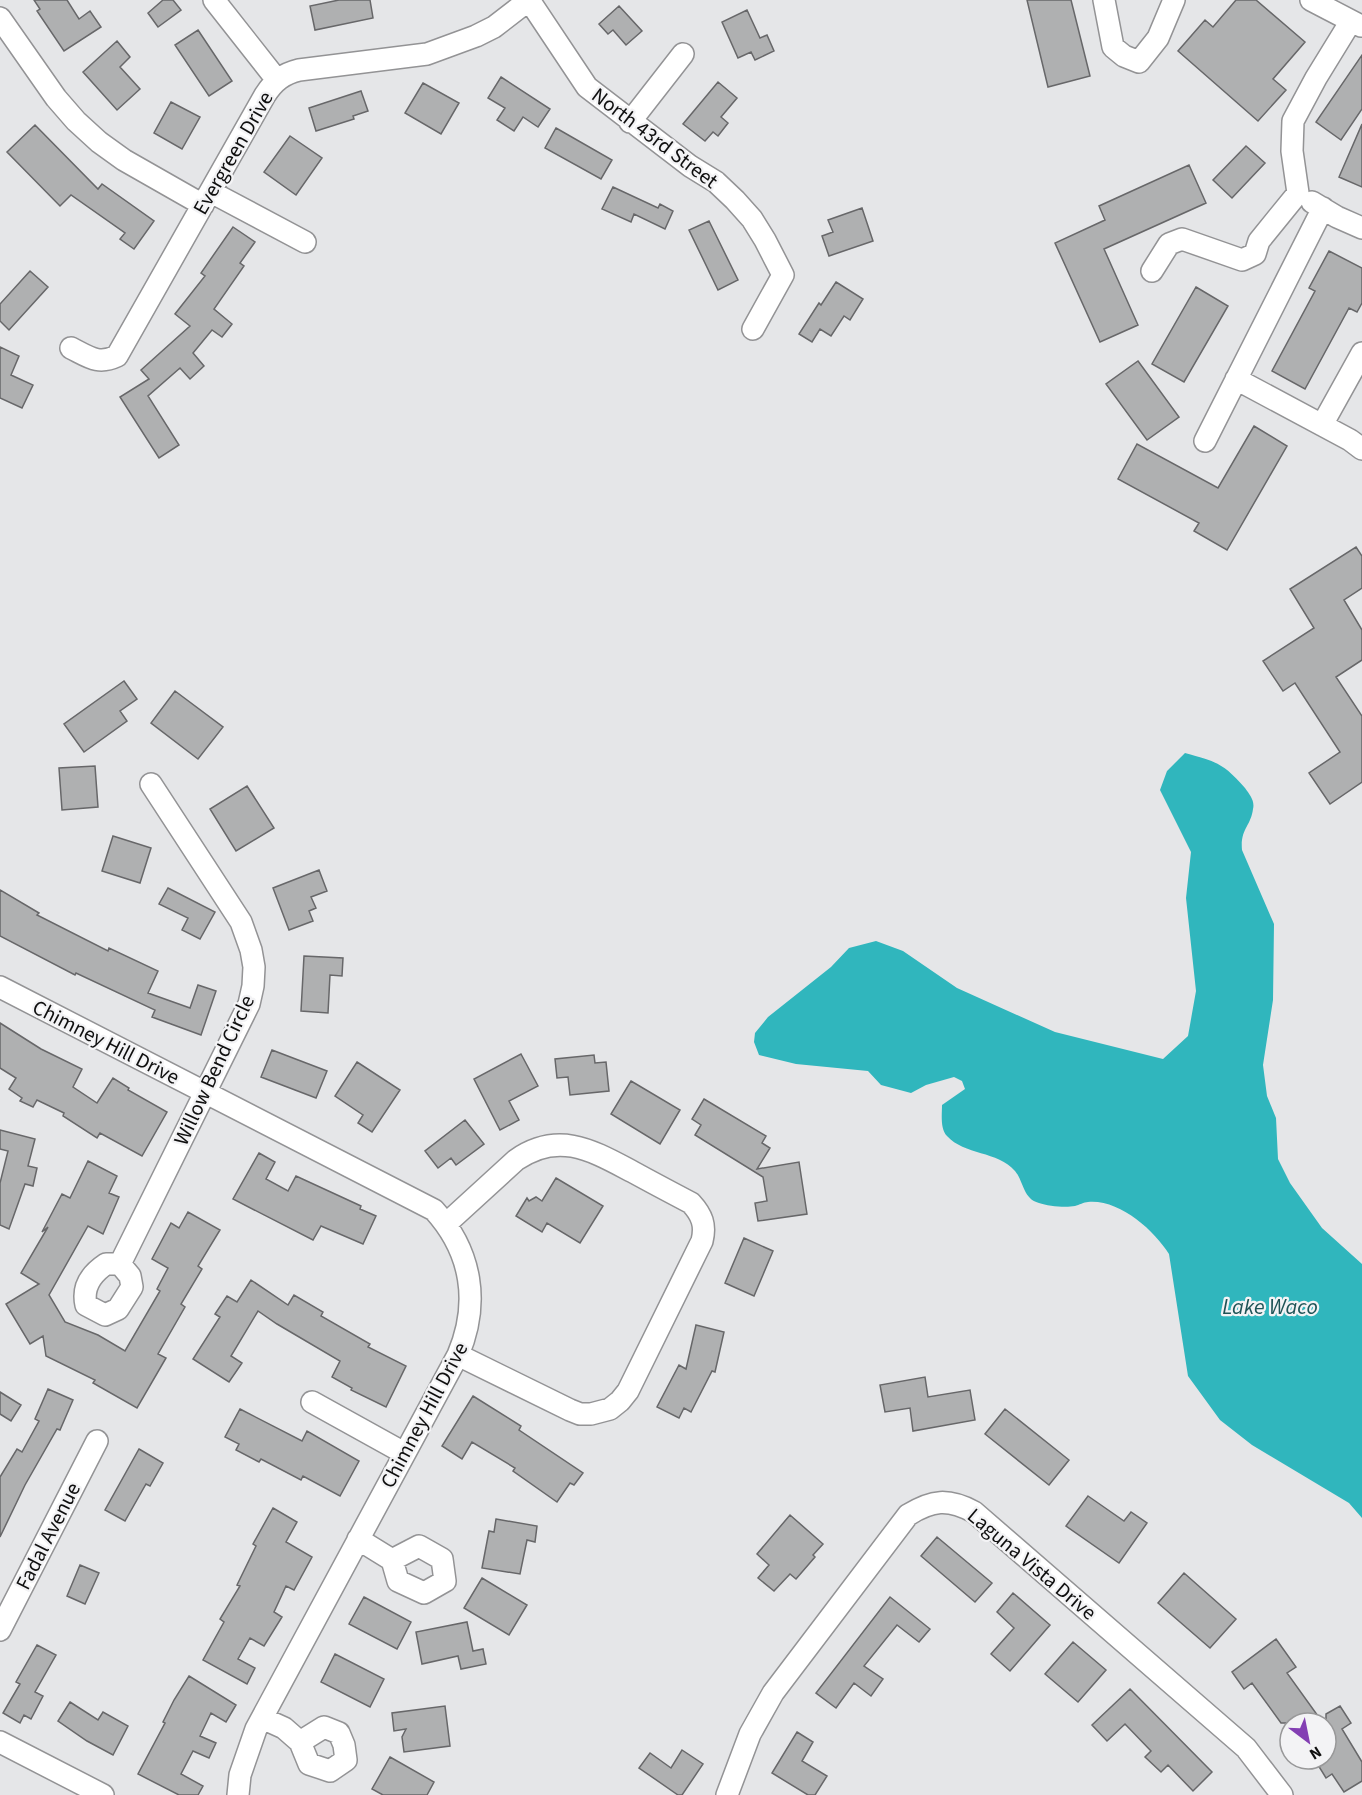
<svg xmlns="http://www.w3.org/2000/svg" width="1362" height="1795" font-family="'Source Sans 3',sans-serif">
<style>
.water{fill:#30b6bd}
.building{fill:#afb0b1;stroke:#676769;stroke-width:1.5}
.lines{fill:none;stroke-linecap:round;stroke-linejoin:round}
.minor-casing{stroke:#939395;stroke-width:24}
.minor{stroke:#fff;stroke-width:21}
.labels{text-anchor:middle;stroke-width:4.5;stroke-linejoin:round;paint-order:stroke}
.street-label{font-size:21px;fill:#0f0f0f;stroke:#f3f3f5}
.water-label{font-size:22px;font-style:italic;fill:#1e5457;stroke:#f3f3f5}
</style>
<rect width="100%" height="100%" fill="#e5e6e8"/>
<path class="water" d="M1185 753C1217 762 1223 763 1245 788 1250 795 1255 801 1253 809 1251 826 1240 829 1242 850L1274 924 1273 1000 1263 1065 1267 1096 1276 1118 1278 1159 1290 1183 1322 1228 1362 1264V1518L1349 1503 1252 1445 1220 1420 1188 1376 1169 1254C1154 1230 1119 1199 1088 1202 1084 1202 1079 1205 1075 1206 1065 1208 1048 1206 1039 1203 1023 1199 1024 1182 1015 1171 998 1151 964 1155 947 1136 940 1129 942 1114 942 1105L965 1089 962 1081 954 1077 926 1085 911 1093 881 1085 868 1071 796 1064 759 1055 754 1042 755 1033 768 1017 831 967 849 948 876 941 903 951 957 988 1055 1032 1163 1059 1188 1036 1196 991 1186 898 1191 852 1160 790 1167 771Z"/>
<path class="building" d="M34 0H67L79 19 90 11 101 27 64 51 37 11 40 9Z
M163 0H173L181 10 158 27 148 13Z
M339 0H370L373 18 315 30 310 6Z
M1027 0H1071L1090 76 1048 87Z
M1236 0H1256L1305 42 1273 79 1286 90 1258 121 1178 51 1205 20 1213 27Z
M619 6 642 31 626 45 613 30 608 34 599 24Z
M747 10 760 38 767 35 774 51 755 60 751 52 738 58 722 22Z
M198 30 232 81 209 96 175 45Z
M117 41 130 57 120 67 140 89 117 110 83 72Z
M1362 55V109L1341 140 1316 122Z
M501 77 550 109 538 127 523 117 514 131 497 120 505 108 488 98Z
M718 82 737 98 721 117 728 123 718 136 713 132 705 141 683 124Z
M423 83 459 103 441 134 405 113Z
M361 91 368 111 353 116 354 119 316 131 309 108Z
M171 102 200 117 182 149 154 133Z
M1362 124V187L1339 177Z
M35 125 98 189 102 184 154 221 134 249 120 239 125 233 71 195 60 206 7 152Z
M556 128 612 160 601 179 545 148Z
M290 136 322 158 296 195 264 172Z
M1246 146 1265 163 1232 198 1213 180Z
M1189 165 1206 203 1104 249 1138 325 1100 342 1055 243 1105 220 1099 206Z
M613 187 658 208 660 204 673 211 665 229 634 214 631 222 602 209Z
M862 208 873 241 829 256 822 236 833 232 828 220Z
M709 221 738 280 718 290 689 230Z
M233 227 255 242 240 263 244 266 214 309 232 324 222 337 212 330 193 353 204 366 190 379 180 368 148 396 179 445 159 458 120 397 149 379 141 370 190 326 175 314 205 276 201 273Z
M1329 251 1362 268V303L1357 312 1349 308 1305 389 1272 371 1315 291 1309 288Z
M30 271 48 287 9 330 0 321V304Z
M836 282 863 299 850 320 844 316 831 336 820 329 812 342 799 334 819 303 821 305Z
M1196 287 1228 306 1184 382 1152 364Z
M0 347 19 356 11 375 33 385 22 408 0 398Z
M1138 361 1179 417 1147 440 1106 384Z
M1254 426 1287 446 1227 550 1194 531 1199 523 1118 479 1137 444 1218 488Z
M1356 547 1362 556V588L1344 600 1362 630V660L1336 677 1362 716V782L1330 804 1309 773 1340 752 1295 683 1283 691 1263 661 1314 628 1290 589Z
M124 681 137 699 120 711 127 721 84 752 64 724Z
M175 691 223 727 198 759 151 723Z
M95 766 98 807 62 810 59 768Z
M247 786 274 828 236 851 210 809Z
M113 836 151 848 140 883 102 871Z
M319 870 327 891 311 897 316 908 309 911 313 921 289 930 273 888Z
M168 888 215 912 200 939 182 930 188 918 159 904Z
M0 890 39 913 37 915 108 951 109 948 158 971 148 993 190 1008 198 985 216 991 201 1035 152 1017 155 1010 76 973 75 975 0 936Z
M304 956 343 958 342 976 330 975 328 1013 301 1011Z
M0 1023 41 1049 82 1069 73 1087 97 1103 113 1078 129 1088 128 1090 167 1112 142 1156 100 1133 97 1138 63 1116 64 1113 37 1100 33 1107 20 1101 22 1098 9 1089 16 1078 0 1068Z
M272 1050 327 1071 316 1098 261 1077Z
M521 1054 538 1086 509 1101 519 1120 500 1130 474 1079Z
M594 1055 595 1063 606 1062 609 1091 570 1095 568 1077 557 1078 555 1059Z
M357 1062 400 1090 372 1132 358 1123 363 1115 335 1096Z
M631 1081 680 1110 660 1144 611 1114Z
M704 1099 766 1136 762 1143 770 1148 757 1169 799 1162 807 1214 758 1221 755 1203 767 1201 763 1177 695 1135 701 1125 692 1119Z
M465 1120 484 1144 456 1165 451 1158 438 1168 425 1151Z
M0 1130 35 1139 28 1166 37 1168 33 1186 25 1184 9 1229 0 1225V1183L8 1151 0 1149Z
M259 1153 275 1162 266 1179 288 1191 296 1176 361 1206 360 1209 376 1216 363 1244 321 1226 313 1240 233 1199Z
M88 1161 117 1176 109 1193 119 1197 103 1234 88 1226 49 1295 65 1322 98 1335 125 1351 160 1291 157 1289 168 1268 152 1259 171 1223 179 1228 188 1212 220 1230 198 1266 202 1269 181 1304 185 1307 158 1354 166 1358 137 1408 93 1383 95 1380 46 1356 43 1336 30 1344 6 1304 39 1284 21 1273 48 1227 42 1232 62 1194 70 1198Z
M556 1178 603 1206 580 1243 547 1223 542 1232 516 1216 527 1198 529 1201 536 1197 542 1201Z
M744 1238 773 1251 754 1296 725 1283Z
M251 1280 288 1305 294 1295 323 1312 321 1316 370 1344 368 1347 406 1366 386 1407 351 1390 352 1388 332 1377 340 1361 277 1324 258 1311 231 1356 242 1363 229 1382 193 1359 220 1317 215 1314 227 1296 237 1302Z
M696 1325 724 1332 715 1372 712 1371 691 1412 684 1408 679 1418 657 1407 679 1365 686 1369Z
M925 1377 928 1397 970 1390 975 1420 913 1431 910 1408 885 1412 880 1385Z
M48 1389 73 1400 60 1430 57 1429 25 1485 0 1537V1477L17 1449 22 1452 39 1421 35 1419Z
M0 1392 21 1405 11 1421 0 1414Z
M473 1396 521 1426 519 1430 583 1473 574 1485 570 1483 557 1502 513 1471 515 1468 472 1442 462 1459 442 1446Z
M240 1409 302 1441 307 1431 359 1461 340 1496 303 1476 301 1480 261 1459 259 1462 236 1450 239 1444 225 1437Z
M1005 1409 1069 1460 1049 1485 985 1434Z
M139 1449 163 1463 150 1486 146 1484 125 1521 105 1510Z
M1088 1496 1124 1521 1131 1512 1147 1523 1119 1563 1066 1526Z
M273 1508 297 1522 286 1542 312 1557 294 1590 286 1586 274 1612 282 1617 264 1646 250 1638 238 1659 255 1668 247 1684 203 1660 224 1622 220 1619 240 1586 237 1585 256 1546 253 1544Z
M790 1515 823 1544 813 1555 815 1557 796 1579 790 1574 774 1591 758 1578 769 1565 757 1554Z
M496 1519 537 1526 535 1542 527 1540 520 1574 482 1568 489 1531 494 1532Z
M937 1537 992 1583 975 1602 921 1556Z
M80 1565 99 1573 85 1604 67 1596Z
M1184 1573 1236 1619 1210 1648 1158 1603Z
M482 1578 527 1605 509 1635 464 1608Z
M1013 1593 1050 1625 1010 1671 991 1654 1014 1628 997 1612Z
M364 1597 411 1622 397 1649 349 1624Z
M890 1597 930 1629 919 1642 897 1625 864 1666 883 1679 871 1696 854 1683 836 1708 816 1693Z
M467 1622 473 1651 483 1649 486 1664 461 1669 458 1656 422 1664 416 1632Z
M1276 1639 1296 1667 1287 1673 1323 1723H1281L1252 1683 1244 1689 1232 1672Z
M1073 1642 1106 1670 1078 1702 1045 1674Z
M37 1645 56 1655 35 1692 43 1696 31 1719 24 1715 20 1723 3 1713 20 1684 16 1682Z
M335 1654 384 1679 370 1707 321 1682Z
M189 1676 236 1705 226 1722 211 1713 200 1736 216 1743 209 1758 193 1751 181 1774 203 1786 198 1795H179L138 1774 165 1723 163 1722 174 1700Z
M1130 1689 1212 1772 1193 1791 1168 1765 1161 1772 1145 1757 1151 1751 1125 1724 1107 1741 1092 1725Z
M70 1702 98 1720 103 1712 128 1726 113 1755 87 1741 58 1721Z
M445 1706 450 1746 404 1752 402 1737 406 1729 394 1731 392 1713Z
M1340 1706 1351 1723 1342 1729 1362 1762V1781L1344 1792 1332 1774 1326 1778 1318 1765 1326 1760V1714Z
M797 1732 813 1742 802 1761 827 1776 815 1795H808L772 1773Z
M682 1750 703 1764 682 1795H678L639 1768 650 1753 671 1768Z
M390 1757 434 1782 427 1795H383L372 1789Z"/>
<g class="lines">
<g class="minor-casing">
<path id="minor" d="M214 0 277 80
M529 0 587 87 690 166 716 182 735 200 752 219 765 240 783 275 753 329
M1104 0 1113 47 1124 56 1139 62 1158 38 1174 0
M1311 0 1361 26
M0 18 56 98 76 121 99 142 124 160 203 205
M630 122 683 54
M211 192 305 242
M1312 202 1337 217 1362 228
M1152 271 1169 244 1182 239 1242 260 1255 254 1259 241 1298 193 1292 151 1293 121 1316 78 1351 21
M71 348C89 357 98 365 117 356L265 95C274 81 283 74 299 70L427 54 476 36 494 27 529 0
M1236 379 1350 440 1362 449
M1322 425 1362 353
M1205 441 1323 208
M0 987 434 1210C472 1252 480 1303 458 1355L256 1729 240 1775 238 1795
M446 1224 516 1160C559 1130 593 1151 633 1172 653 1183 672 1193 691 1203 702 1215 706 1225 702 1241L628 1391 620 1401 610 1409 591 1414H580L570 1410 458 1355
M106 1264H120L130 1276 132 1287 118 1309 105 1315 86 1305C82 1287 91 1274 106 1264Z
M120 1264 249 1004 253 986 254 967 251 950 241 922 151 784
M312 1402 404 1453
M358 1539 392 1560 398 1581 424 1593 445 1581 442 1559 419 1546 392 1560
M0 1630 97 1441
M262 1718 284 1728 300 1742 309 1764 330 1771 346 1760 344 1745 339 1733 324 1727 300 1742
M0 1742 103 1795
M727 1795 750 1734 773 1693 908 1515C932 1500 948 1498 974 1512L1246 1748 1282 1795"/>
</g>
<use href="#minor" class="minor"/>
</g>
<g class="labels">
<g class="street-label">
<text transform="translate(655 138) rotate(37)" y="7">North 43rd Street</text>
<text transform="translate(233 153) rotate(-60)" y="7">Evergreen Drive</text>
<text transform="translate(106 1042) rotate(27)" y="7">Chimney Hill Drive</text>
<text transform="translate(214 1070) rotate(-65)" y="7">Willow Bend Circle</text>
<text transform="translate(424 1415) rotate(-62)" y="7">Chimney Hill Drive</text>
<text transform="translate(48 1536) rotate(-63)" y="7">Fadal Avenue</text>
<text transform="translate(1032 1564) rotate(40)" y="7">Laguna Vista Drive</text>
</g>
<g class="water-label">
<text x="1270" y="1314">Lake Waco</text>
</g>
</g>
<g transform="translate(1308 1741) rotate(148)"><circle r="28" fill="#f3f3f5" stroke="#989899" stroke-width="1.5"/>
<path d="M0-4.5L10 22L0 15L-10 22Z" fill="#833fb3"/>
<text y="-9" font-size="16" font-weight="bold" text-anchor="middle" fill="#0f0f0f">N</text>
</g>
</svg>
